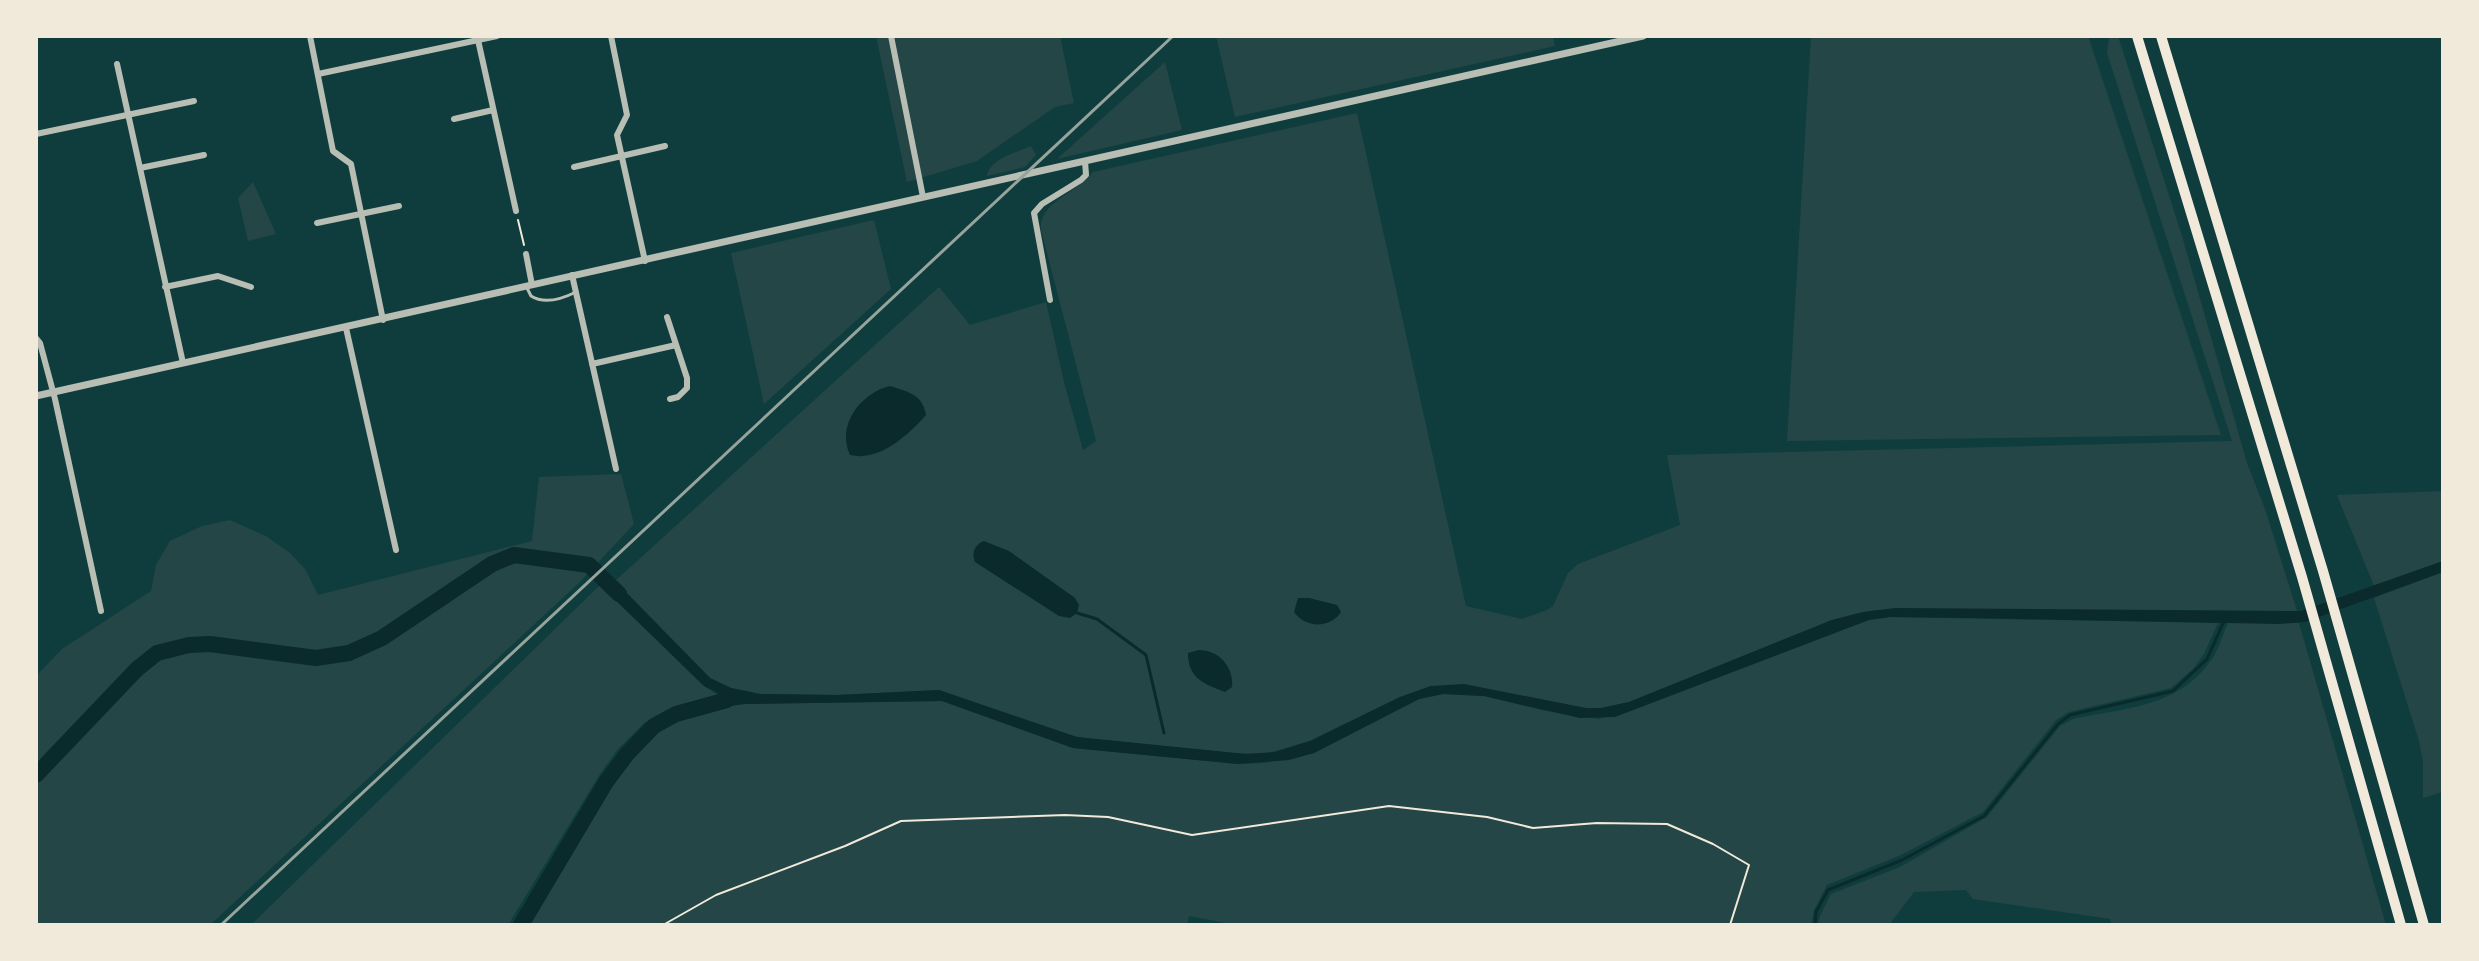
<svg xmlns="http://www.w3.org/2000/svg" width="2479" height="961" font-family="Barlow,sans-serif">
<style>
.green{fill:#244646}
.water{fill:#0a2a2b}
.lines{fill:none;stroke-linecap:round;stroke-linejoin:round}
.stream{stroke:#0a2a2b;stroke-width:3}
.river{stroke:#0a2a2b;stroke-width:16}
.path{stroke:#f1e9da;stroke-width:2}
.service{stroke:#b8beb3;stroke-width:3}
.minor{stroke:#b8beb3;stroke-width:6}
.tertiary{stroke:#b8beb3;stroke-width:7}
.motorway{stroke:#f1e9da;stroke-width:10}
.rail{stroke:#97a49c;stroke-width:3}
</style>
<rect width="100%" height="100%" fill="#0f3d3e"/>
<path class="green" d="M876 36H1060L1074 103 1055 107 977 161 907 182Z
M1216 36H1553L1555 46 1235 117Z
M1811 36H2088L2221 435 1787 441Z
M2118 36 2182 236 2247 463 2265 509 2297 611 1876 610 1832 620 1629 702 1601 708H1586L1431 686 1400 697 1310 741 1265 754 1231 753 1084 738 1064 734 939 690 837 695 760 694 731 688 710 678 615 581 939 287 970 325 1046 302 1064 382 1083 450 1096 441 1041 230C1038 202 1078 193 1093 172L1357 113 1466 606 1522 619 1547 610 1553 606 1568 573 1578 564 1680 525 1667 455 2232 441 2107 53 2109 38Z
M1165 62 1182 130 1057 159Z
M1031 146 1036 155 1025 167 987 176C989 159 1016 153 1031 146Z
M253 182 276 234 248 241 238 198Z
M874 220 891 289 764 404 731 253Z
M621 474 634 524 580 582 210 925H36V676L62 649 151 591 156 565 170 541 202 526 230 520 266 536 290 553 305 569 318 595 532 541 539 477Z
M2443 491V561L2374 586 2337 495Z
M2443 572V792L2423 798V762L2419 741 2374 598Z
M600 585 704 686 719 696 689 703 644 723 618 749 600 774 508 925H251Z
M1890 617 2218 623 2204 654 2193 669 2171 688 2069 712 2056 720 1983 812 1901 855 1827 885 1814 910 1811 925H1236L1189 916 1187 925H521L606 782 627 754H635L653 735 675 719 720 707 744 704 942 701 1073 748 1238 764 1264 763 1314 753 1419 699 1443 694 1484 696 1546 711 1599 719 1848 627 1869 620Z
M2228 623H2299L2386 925H2112L2110 919 1973 899 1966 890 1914 892 1889 925H1818L1820 916 1831 894 1900 867 1987 817 2060 726 2073 719C2123 708 2176 708 2209 663 2218 652 2222 636 2228 623Z"/>
<path class="water" d="M890 386C909 392 923 395 926 415 908 435 880 462 850 455 836 425 861 393 890 386Z
M984 541 1009 551 1075 598 1079 605 1077 613 1070 618 1059 616 975 562C971 553 975 544 984 541Z
M2443 561V572L2305 622 2279 624 1972 618 1890 617 1869 620 1615 717 1580 718 1484 696 1443 694 1419 699 1314 753 1289 760 1238 764 1073 748 942 701 744 704 709 709 706 700 717 697 718 693 704 686 600 585 610 576 710 678 731 688 760 694 837 695 939 690 1077 737 1246 754 1275 752 1310 741 1400 697 1431 686 1464 684 1586 708H1601L1629 702 1832 620 1863 612 1895 608 2301 611Z
M1298 598H1309L1337 605 1341 612C1330 629 1305 628 1294 612Z
M1199 650C1219 650 1234 667 1232 687L1225 692C1204 684 1188 678 1188 653Z"/>
<g class="lines">
<path class="stream" d="M1077 613 1097 619 1146 655 1164 733
M1815 925 1816 912 1828 890 1902 860 1984 816 2058 724 2070 715 2173 691 2207 659 2225 619"/>
<path class="river" d="M36 775 137 669 157 653 189 645 210 644 316 658 349 653 382 638 492 564 514 555 589 565 619 594
M521 925 606 782 627 754 654 726 676 714 727 700"/>
<path class="path" d="M518 220 524 245
M663 925 716 895 845 846 901 821 1065 815 1108 817 1192 835 1389 806 1487 817 1533 828 1597 823 1667 824 1713 844 1749 865 1730 925"/>
<path class="service" d="M527 288 531 296C545 305 562 299 576 292"/>
<path class="minor" d="M310 36 333 151 351 164 383 320
M611 36 627 115 617 135 645 261
M891 36 923 197
M478 40 516 211
M117 64 183 363
M318 74 497 36
M454 119 493 110
M36 134 194 101
M574 167 665 146
M140 168 204 155
M317 223 399 206
M526 254 532 285
M572 275 616 469
M165 287 218 276 251 287
M1050 300 1034 213 1042 204 1081 180 1086 175 1085 161
M667 317 687 378V388L678 397 670 399
M346 328 396 550
M36 338 40 343 55 399 101 611
M592 364 676 345"/>
<path class="tertiary" d="M36 396 1643 36"/>
<path class="motorway" d="M2137 36 2302 577 2401 925
M2161 36 2323 571 2424 925"/>
<path class="rail" d="M221 925 1173 36"/>
</g>
<rect width="2479" height="961" fill="none" stroke="#f1e9da" stroke-width="76"/>
</svg>
